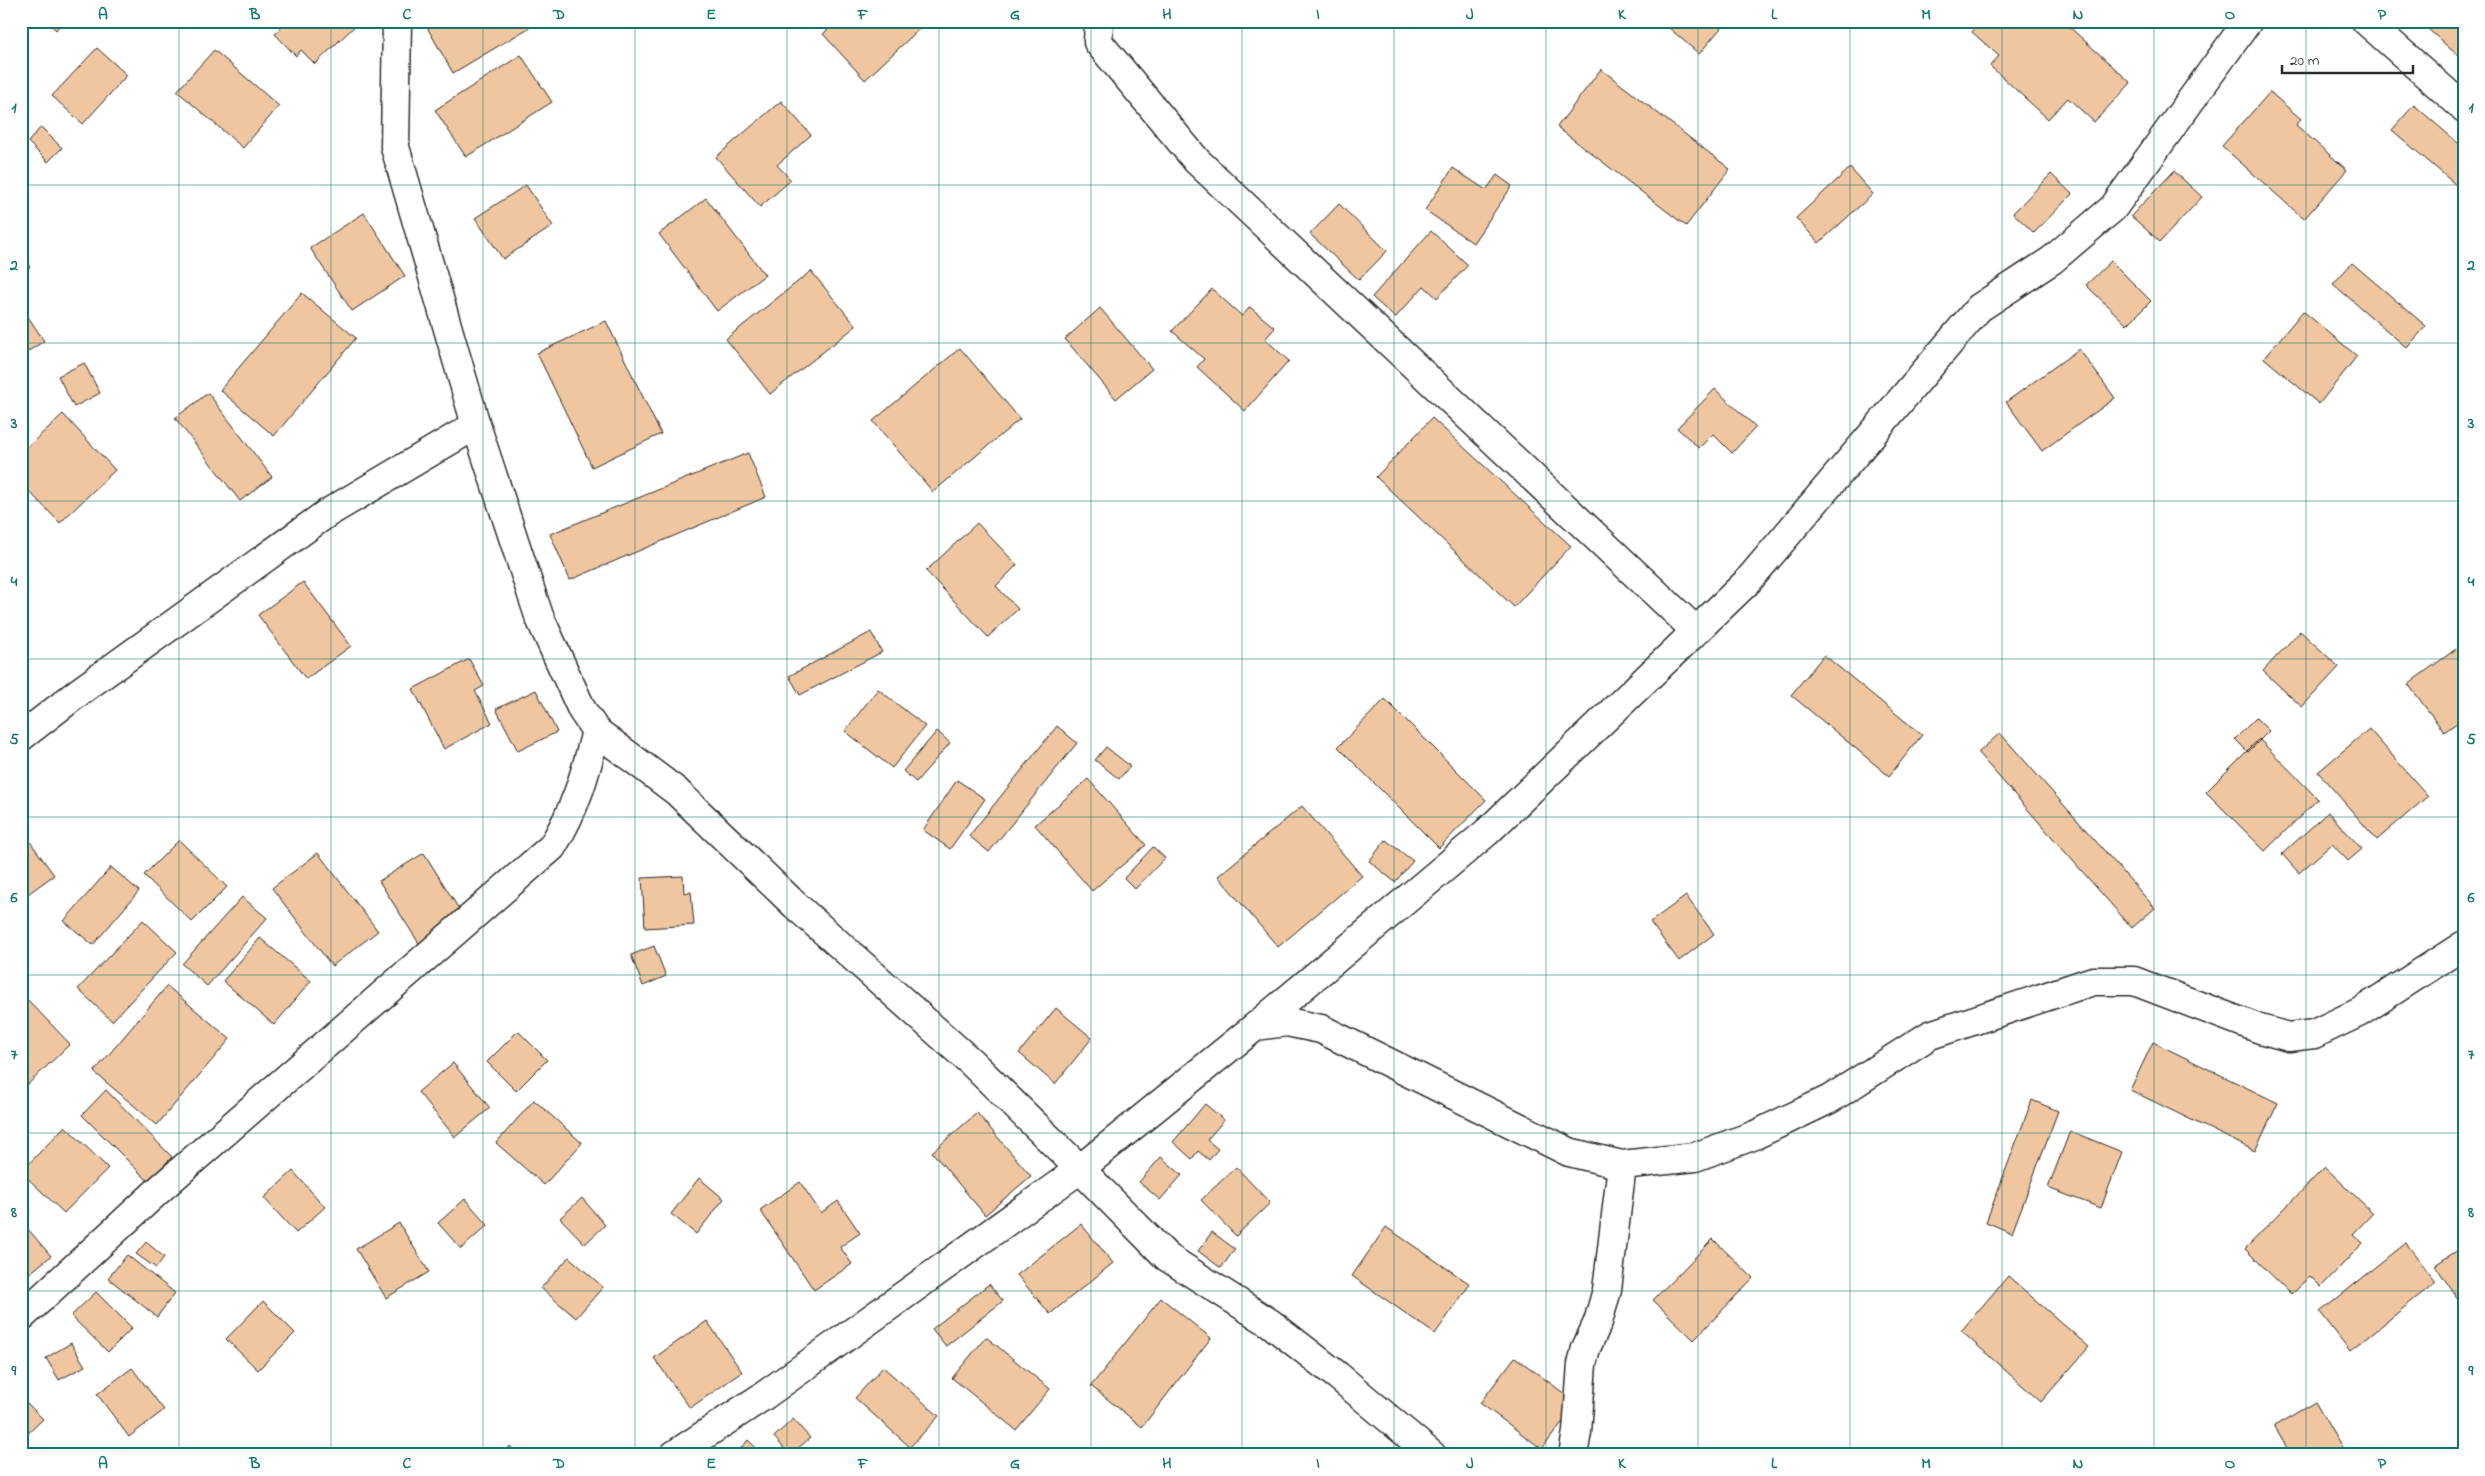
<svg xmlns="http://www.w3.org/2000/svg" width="2485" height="1476" font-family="'Indie Flower',sans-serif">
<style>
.building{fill:#efc69f;stroke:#2b2b2b}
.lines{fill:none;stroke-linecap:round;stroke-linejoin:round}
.minor-casing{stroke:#2b2b2b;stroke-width:31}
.minor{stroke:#fff;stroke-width:28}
.grid{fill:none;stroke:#0f766e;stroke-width:1;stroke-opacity:0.55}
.neatline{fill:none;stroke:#0f766e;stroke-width:2}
.grid-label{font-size:16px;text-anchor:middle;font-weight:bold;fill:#0f766e}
</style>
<rect width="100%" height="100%" fill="#fff"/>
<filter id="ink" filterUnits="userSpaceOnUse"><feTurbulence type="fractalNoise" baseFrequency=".02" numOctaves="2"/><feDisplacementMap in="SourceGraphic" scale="10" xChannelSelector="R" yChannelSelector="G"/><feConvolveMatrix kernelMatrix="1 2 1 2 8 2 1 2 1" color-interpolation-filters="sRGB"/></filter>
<g filter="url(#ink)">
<path class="building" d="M46 21H63L56 30Z
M274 21H360L315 64 301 50 296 56 275 34 281 29Z
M441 21H530L532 26 453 73 428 29Z
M837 21H928L865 80 823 34Z
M1661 21H1714L1721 28 1699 54Z
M1981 21H2063L2131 83 2094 122 2068 98 2048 119 1990 66 1999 56 1972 32Z
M2419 21H2464V61Z
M97 48 127 75 83 124 52 96Z
M214 50 279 106 243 148 177 91Z
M521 55 552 102 466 157 435 110Z
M1601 69 1730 169 1686 226 1557 127Z
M2270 92 2301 119 2296 125 2347 170 2304 219 2222 146Z
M781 101 811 135 777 165 791 180 760 207 716 157Z
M2414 105 2464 148V192L2392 130Z
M41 127 62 148 48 162 28 142Z
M1453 168 1486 190 1497 175 1512 186 1473 243 1425 210Z
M1850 168 1873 194 1819 243 1796 218Z
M2174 171 2202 197 2160 242 2131 216Z
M2051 174 2072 194 2034 233 2013 213Z
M526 185 553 226 503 259 475 218Z
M706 198 765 275 717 311 659 234Z
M1339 204 1387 251 1359 280 1310 234Z
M364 213 405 276 352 311 310 248Z
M1431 231 1468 265 1437 298 1424 286 1395 318 1372 297Z
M21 253 30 267 21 273Z
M2111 261 2151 301 2127 325 2086 285Z
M2352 263 2426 326 2407 348 2333 284Z
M811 271 856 326 770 394 726 339Z
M1212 289 1242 316 1250 307 1275 328 1265 339 1289 361 1245 411 1197 367 1204 359 1172 331Z
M302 293 356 338 274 436 220 390Z
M21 306 44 341 21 356Z
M1100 308 1152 369 1116 399 1065 339Z
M2303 311 2357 356 2319 404 2264 358Z
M606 321 661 434 592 467 537 353Z
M960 348 1020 419 933 492 873 421Z
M2079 349 2115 398 2042 451 2006 402Z
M84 363 100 393 74 407 58 376Z
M1715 389 1756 427 1732 453 1713 434 1699 448 1677 428Z
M208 393 272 477 240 501 175 418Z
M63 414 115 470 60 523 21 483V453Z
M1432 418 1571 546 1514 607 1376 477Z
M748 453 766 497 570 580 550 534Z
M977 523 1017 565 996 586 1018 609 988 637 926 571Z
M303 582 351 646 306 679 258 615Z
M2300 631 2339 667 2302 707 2263 671Z
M871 632 882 652 800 695 789 676Z
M2464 643V718L2444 732 2408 684Z
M1824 655 1922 735 1889 776 1791 695Z
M469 659 484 686 475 691 492 723 444 749 413 689Z
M878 689 925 726 892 768 845 731Z
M536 690 557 732 518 751 496 709Z
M1385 699 1486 800 1439 848 1338 747Z
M2256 718 2269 731 2248 752 2235 739Z
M1057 726 1077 743 989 852 969 836Z
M2369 729 2428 796 2377 840 2318 772Z
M937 731 950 743 916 782 903 771Z
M2000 733 2155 908 2132 928 1978 753Z
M2259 739 2318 799 2265 851 2206 792Z
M1106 747 1130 766 1119 779 1095 760Z
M1088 779 1146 845 1092 891 1035 825Z
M957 780 985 799 950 849 923 830Z
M1302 806 1362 876 1278 947 1218 876Z
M2328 812 2362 849 2348 861 2332 844 2299 873 2282 854Z
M26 836 54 875 21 899V839Z
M179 840 227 887 192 922 144 875Z
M1386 840 1413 861 1395 882 1369 861Z
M1153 847 1165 858 1135 889 1124 878Z
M318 853 378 931 332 966 272 888Z
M424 853 464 917 420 945 379 881Z
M111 867 139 891 93 945 64 921Z
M683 876 684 893 691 892 694 925 645 928 642 878Z
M1686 896 1714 934 1679 961 1650 922Z
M242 897 267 918 207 986 182 964Z
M143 920 177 952 112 1021 78 989Z
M260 938 311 981 274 1025 223 981Z
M654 946 666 976 643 986 631 955Z
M167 986 230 1039 157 1125 94 1072Z
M26 998 70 1044 21 1091V1003Z
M1056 1008 1092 1038 1055 1084 1019 1053Z
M518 1031 547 1060 516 1091 487 1062Z
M2153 1042 2278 1103 2255 1151 2130 1090Z
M453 1063 490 1108 455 1137 418 1092Z
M106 1090 172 1157 148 1181 82 1115Z
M534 1100 582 1143 544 1185 496 1143Z
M2032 1100 2058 1111 2012 1233 1986 1222Z
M1205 1104 1224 1120 1207 1140 1218 1149 1209 1160 1198 1151 1192 1159 1173 1142Z
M977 1113 1031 1176 985 1215 932 1152Z
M65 1126 108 1168 64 1213 21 1172Z
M2070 1131 2122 1152 2101 1208 2048 1188Z
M1161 1157 1182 1175 1160 1200 1139 1182Z
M1236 1167 1270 1203 1236 1236 1201 1200Z
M2325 1167 2373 1213 2353 1234 2363 1243 2321 1287 2310 1276 2291 1294 2245 1249Z
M293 1171 325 1207 296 1233 264 1198Z
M699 1178 724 1199 696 1234 671 1214Z
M800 1182 821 1213 838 1201 860 1233 840 1247 852 1264 814 1290 760 1210Z
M582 1198 605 1225 585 1244 560 1218Z
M465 1199 488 1225 461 1249 438 1223Z
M21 1221 51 1256 30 1273 21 1263Z
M399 1223 429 1272 386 1298 356 1249Z
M1081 1224 1113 1263 1050 1314 1017 1275Z
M1386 1227 1470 1284 1435 1334 1352 1276Z
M1212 1232 1235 1249 1221 1268 1198 1251Z
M1713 1239 1753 1278 1694 1340 1653 1300Z
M146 1242 164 1257 156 1268 136 1254Z
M2406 1243 2436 1282 2350 1351 2320 1312Z
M2464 1246V1308L2435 1265Z
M127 1255 175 1293 157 1317 108 1278Z
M569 1257 603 1287 576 1318 541 1288Z
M2008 1276 2089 1347 2041 1402 1961 1331Z
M989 1284 1003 1301 946 1346 932 1329Z
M96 1292 132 1328 108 1352 71 1316Z
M1161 1298 1211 1338 1142 1427 1091 1386Z
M263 1301 295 1333 258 1370 226 1339Z
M707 1321 742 1372 690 1408 654 1358Z
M986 1337 1050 1389 1016 1430 952 1378Z
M71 1343 85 1366 59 1380 46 1358Z
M1515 1357 1577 1403 1542 1449 1480 1403Z
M883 1367 939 1416 910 1447 855 1398Z
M132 1368 164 1410 129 1437 97 1394Z
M21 1397 43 1419 21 1440Z
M2315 1402 2346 1455H2291L2274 1426Z
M793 1419 810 1438 790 1455 774 1437Z
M748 1440 764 1455H735Z
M510 1446 519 1455H502Z"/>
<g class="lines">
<g class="minor-casing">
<path id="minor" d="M397 21 395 147 476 425 539 616 582 710 596 731 676 791 795 905 971 1062 1080 1169 1167 1257 1270 1323 1338 1376 1432 1455
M1099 21 1098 42 1197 161 1696 631
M2366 21 2464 108
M21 737 79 692 326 514 476 425
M1256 1026 1487 832 1747 582 1979 308 2052 260 2113 208 2248 21
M21 1317 161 1188 552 847C576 808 585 775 596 731
M674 1455 765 1395 1080 1169 1256 1026 1287 1022 1321 1029 1569 1152 1622 1165 1695 1157 1755 1135 1830 1099 1930 1035 2093 981H2134L2260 1029 2289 1037 2314 1034 2360 1012 2464 945
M1573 1455 1577 1432 1582 1364 1586 1348 1598 1322 1607 1290 1622 1165"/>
</g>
<use href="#minor" class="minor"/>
</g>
</g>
<path class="grid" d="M179 21V1455M331 21V1455M483 21V1455M635 21V1455M787 21V1455M939 21V1455M1091 21V1455M1242 21V1455M1394 21V1455M1546 21V1455M1698 21V1455M1850 21V1455M2002 21V1455M2154 21V1455M2306 21V1455M21 185H2464M21 343H2464M21 501H2464M21 659H2464M21 817H2464M21 975H2464M21 1133H2464M21 1291H2464"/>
<rect width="2485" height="1476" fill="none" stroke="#fff" stroke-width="55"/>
<path d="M2282 65v8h131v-8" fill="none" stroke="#2b2b2b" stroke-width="2.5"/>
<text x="2290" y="65" font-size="15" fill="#2b2b2b" stroke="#ffffff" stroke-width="4" paint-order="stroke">20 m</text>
<rect x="28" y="28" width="2430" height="1420" class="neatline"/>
<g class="grid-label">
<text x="103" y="19">A</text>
<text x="255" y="19">B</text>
<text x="407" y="19">C</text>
<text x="559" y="19">D</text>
<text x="711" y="19">E</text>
<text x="863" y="19">F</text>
<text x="1015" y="19">G</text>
<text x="1167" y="19">H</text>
<text x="1318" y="19">I</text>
<text x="1470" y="19">J</text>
<text x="1622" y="19">K</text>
<text x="1774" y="19">L</text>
<text x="1926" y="19">M</text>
<text x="2078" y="19">N</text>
<text x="2230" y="19">O</text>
<text x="2382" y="19">P</text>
<text x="14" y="112">1</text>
<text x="2471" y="112">1</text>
<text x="14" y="270">2</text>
<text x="2471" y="270">2</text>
<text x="14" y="428">3</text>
<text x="2471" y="428">3</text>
<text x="14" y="586">4</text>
<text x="2471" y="586">4</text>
<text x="14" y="744">5</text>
<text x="2471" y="744">5</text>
<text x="14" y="902">6</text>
<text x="2471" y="902">6</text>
<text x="14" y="1059">7</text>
<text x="2471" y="1059">7</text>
<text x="14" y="1217">8</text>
<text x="2471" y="1217">8</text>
<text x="14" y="1375">9</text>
<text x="2471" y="1375">9</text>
<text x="103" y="1468">A</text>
<text x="255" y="1468">B</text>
<text x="407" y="1468">C</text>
<text x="559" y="1468">D</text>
<text x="711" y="1468">E</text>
<text x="863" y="1468">F</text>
<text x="1015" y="1468">G</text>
<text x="1167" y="1468">H</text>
<text x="1318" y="1468">I</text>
<text x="1470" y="1468">J</text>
<text x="1622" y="1468">K</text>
<text x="1774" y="1468">L</text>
<text x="1926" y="1468">M</text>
<text x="2078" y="1468">N</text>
<text x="2230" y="1468">O</text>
<text x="2382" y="1468">P</text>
</g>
</svg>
